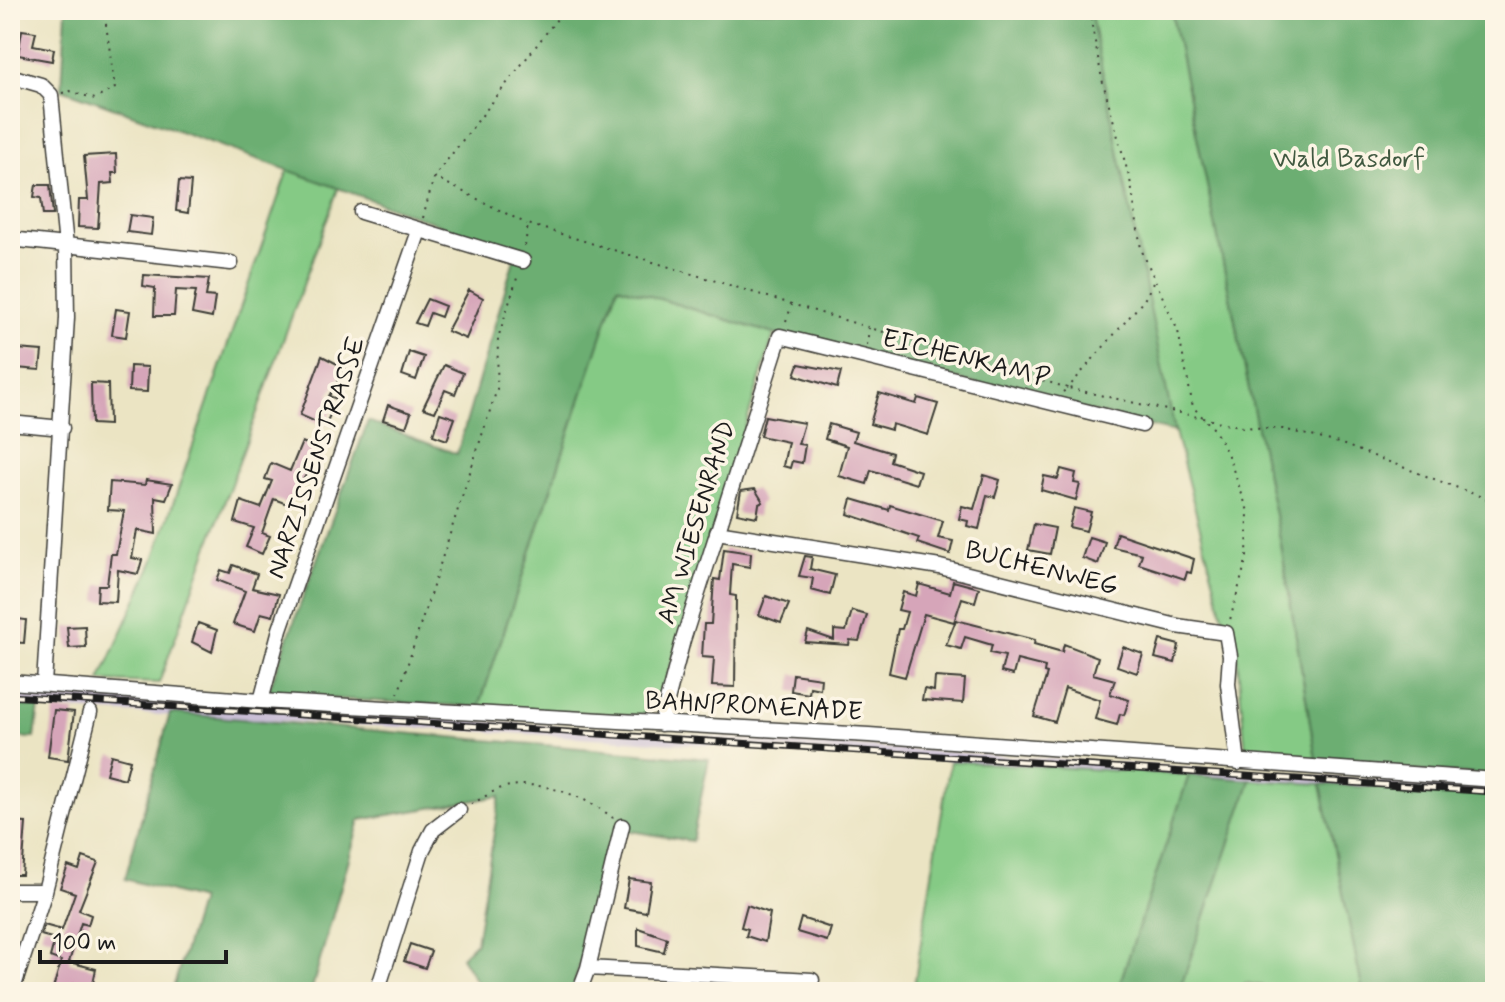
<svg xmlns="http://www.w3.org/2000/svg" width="1505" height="1002" font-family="Mynerve,sans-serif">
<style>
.industrial{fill:#cabfd6}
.green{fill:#85ca85;stroke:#507350;stroke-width:2}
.forest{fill:#6cae72;stroke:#446547;stroke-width:2}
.building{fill:#d6a5b9}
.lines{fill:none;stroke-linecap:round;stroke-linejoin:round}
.minor-casing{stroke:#3b3a35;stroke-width:17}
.path{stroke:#3b3a35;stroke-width:2;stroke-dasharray:2 6;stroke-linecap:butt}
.minor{stroke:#fff;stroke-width:14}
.rail-casing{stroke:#1c1c1c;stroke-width:7}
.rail{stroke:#fcf5e5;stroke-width:4;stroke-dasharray:12;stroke-linecap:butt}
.labels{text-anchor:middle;stroke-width:7;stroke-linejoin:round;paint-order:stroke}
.park-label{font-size:26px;fill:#415941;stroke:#fcf5e5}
.street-label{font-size:26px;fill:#1c1c1c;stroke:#fcf5e5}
</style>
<rect width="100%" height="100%" fill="#fcf5e5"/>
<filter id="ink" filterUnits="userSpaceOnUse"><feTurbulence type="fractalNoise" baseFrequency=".0125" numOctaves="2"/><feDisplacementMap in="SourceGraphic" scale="16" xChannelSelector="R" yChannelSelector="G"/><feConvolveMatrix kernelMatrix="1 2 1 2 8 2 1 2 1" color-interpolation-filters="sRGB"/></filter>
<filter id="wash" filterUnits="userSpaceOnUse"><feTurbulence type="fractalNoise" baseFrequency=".006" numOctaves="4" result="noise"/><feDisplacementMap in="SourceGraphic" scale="32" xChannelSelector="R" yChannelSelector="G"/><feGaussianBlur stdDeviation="1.8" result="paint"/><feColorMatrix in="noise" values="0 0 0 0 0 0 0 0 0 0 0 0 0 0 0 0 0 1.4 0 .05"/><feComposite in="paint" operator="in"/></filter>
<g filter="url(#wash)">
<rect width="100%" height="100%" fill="#ebe4c3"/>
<path class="industrial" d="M10 690 1495 788V795L529 734 86 711 10 705Z"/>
<path class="green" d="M1085 10H1171L1281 544 1317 765 1246 754 1236 644 1225 624 1175 432Z
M288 169 339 186 159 683 100 681 153 562Z
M618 286 774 334 659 703 651 712 633 716 479 707Z
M950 761 1189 775 1117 992H913Z
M1251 780 1321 784 1363 992H1298L1245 983 1243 992H1179Z"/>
<path class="forest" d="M66 10H1090L1175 432 780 336 618 286 479 707 267 695 368 421 457 454 516 252 62 89Z
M1171 10H1495V776L1317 765 1281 544Z
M10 705 39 707 35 738 10 737Z
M170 713 709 759 692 841 618 829 572 992H473L477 983 461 957 476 942 500 796 360 820 311 992H172L200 900 125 879Z
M1189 775 1251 780 1179 992H1117Z
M1321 784 1495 795V992H1363Z"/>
<g id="blocks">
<path class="building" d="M22 30 36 32 33 45 54 49 52 61 18 55Z
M116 154 117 173H112L113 183 101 184 98 228 78 227 79 200H88L84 156Z
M179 181 191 182 188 213 176 211Z
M36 185H50L53 215H43L41 198 34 197Z
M130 215 153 218 151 235 127 232Z
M144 275 209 279 206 296 215 297 212 318 192 314 196 291 176 290 174 316H154L155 288 143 286Z
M469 290 483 298 466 339 447 331Z
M427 299 445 306 441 317 430 313 425 326 415 323Z
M116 309 130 311 126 337 112 335Z
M17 349 42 351 40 370 16 368Z
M409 352 424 357 416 380 402 375Z
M322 356 345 368 329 396 337 399 325 426 300 415Z
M799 364 841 372 837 388 795 375Z
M444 365 463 373 455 394 445 390 435 412 423 408Z
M130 366 148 367 147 392 129 391Z
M91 383 108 384 109 425 92 424Z
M879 393 916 404 918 398 938 404 928 435 892 424 891 430 870 424Z
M388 405 411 413 406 427 383 420Z
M440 413 455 418 447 440 433 435Z
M765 416 804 423 798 444 805 445 802 463 792 461 790 468 783 466 788 442 760 436Z
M829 424 856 432 853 441 892 453 890 461 920 471 916 484 871 470 867 484 839 476 847 446 825 439Z
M302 442 317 448 308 472 287 504 274 499 262 533 270 536 262 554 246 547 254 528 235 522 241 501 261 508 272 481 265 479 271 463 290 471Z
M1061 469 1076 473 1074 483 1080 484 1076 500 1041 490 1044 476 1058 479Z
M984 475 1000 480 995 497 987 495 979 529 967 526 968 521 959 519 962 506 974 509Z
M146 480 172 484 166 499 155 497 156 534 137 530 132 558 142 560 138 574 118 570 116 602 97 601 98 585H107L111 554H116L124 511 108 510 110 482 145 485Z
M755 489 763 502 759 504 757 517 737 513 741 491Z
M852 499 889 510 890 505 943 521 938 538 953 541 950 554 917 543 919 538 848 514Z
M1074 508 1091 512 1086 531 1069 527Z
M1034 524 1055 528 1050 554 1028 550Z
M1117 533 1194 559 1191 573 1187 572 1185 579 1139 564 1142 554 1113 547Z
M1089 537 1105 542 1098 564 1082 558Z
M724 549 751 553 750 567 732 564 730 595 736 596 735 687 712 686 714 658 702 657 704 624H711L714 579 720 580Z
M805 556 812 557 810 569 835 575 830 595 811 590 813 578 799 576Z
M233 565 257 574 252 588 279 594 273 616 261 613 255 631 233 624 245 591 217 580 221 570 230 573Z
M953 581 979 588 975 602 962 598 954 622 924 614 905 677 889 673 898 629H902L907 612 898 610 903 592 916 596 919 584 950 593Z
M766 596 789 604 781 623 759 615Z
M852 611 867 615 859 641 850 640 849 645 805 642 808 631 834 640V630L846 631Z
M10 618 26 620 24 643 10 642Z
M956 620 1035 640 1034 644 1062 652 1064 644 1098 657 1093 674 1115 680 1110 694 1129 700 1124 715 1120 714 1117 725 1095 719 1100 700 1065 688 1055 722 1034 716 1047 674 1044 673 1045 667 1017 660 1013 675 1001 672 1005 656 990 653 992 645 965 637 961 649 946 645Z
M198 623 217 630 212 652 192 642Z
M85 626 86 647 69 648 67 627Z
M1160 640 1179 645 1175 663 1155 658Z
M1123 647 1143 654 1137 673 1117 666Z
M793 674 821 678 820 689 810 687 809 694 791 691Z
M935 677 965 679 963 703 922 700 924 689 934 691Z
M54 710 74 712 68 760 48 757Z
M111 755 130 760 125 779 106 774Z
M10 822 26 823 22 875H10Z
M83 857 98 862 79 910 91 915 88 925 81 923 69 962 96 969 92 988 74 984 73 992H52L61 961 50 957 55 939 41 935 44 925 62 930 75 893 60 888 68 866 79 870Z
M629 879 651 882 646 912 624 908Z
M747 905 770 913 765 942 746 936 748 929 741 927Z
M801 918 831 928 827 941 797 932Z
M638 928 667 938 664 952 638 946Z
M410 944 431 951 425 968 404 961Z"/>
</g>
</g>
<g filter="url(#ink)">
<use href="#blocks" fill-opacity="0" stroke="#3b3a35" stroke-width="2"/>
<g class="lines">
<g class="minor-casing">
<path id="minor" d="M10 76 41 85 51 95 66 246 67 318 44 684
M361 212 523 261
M10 239 231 263
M10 423 62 428
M717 532 940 567 1177 626 1226 633 1230 656 1228 684 1238 763
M10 682 261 701 869 735 1495 780
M261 701 280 629 419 231
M661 724 683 640 780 336 1142 425
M10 891H45
M588 968 812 980
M12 992 45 891 90 712
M377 992 422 851 433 830 459 810
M579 992 588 968 622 826"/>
</g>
<path class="path" d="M1089 10 1102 79 1131 184 1141 249 1178 331 1193 407 1214 429 1227 453 1248 511 1247 557 1230 620
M62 93 70 91 95 99 115 88 104 10
M434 177 527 224
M423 218 434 177 564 10
M525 246 528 224 1068 388 1144 300 1154 281
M786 321 792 305
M867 345 869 328
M1063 392 1068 388 1243 427 1283 429 1339 443 1495 502
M398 694 497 389 498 338 518 275
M471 804C482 799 493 790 505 787 540 779 586 796 613 818"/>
<use href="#minor" class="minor"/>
<g class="rail-casing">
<path id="rail" d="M10 696 1495 792"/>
</g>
<use href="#rail" class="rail"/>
</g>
</g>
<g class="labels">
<g class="park-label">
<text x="1349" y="167">Wald Basdorf</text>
</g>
<g class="street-label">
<text transform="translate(966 357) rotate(14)" y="9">EICHENKAMP</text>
<text transform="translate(315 457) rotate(-71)" y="9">NARZISSENSTRASSE</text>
<text transform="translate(695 522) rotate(-73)" y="9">AM WIESENRAND</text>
<text transform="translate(1042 567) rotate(14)" y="9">BUCHENWEG</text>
<text transform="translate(754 705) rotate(3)" y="9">BAHNPROMENADE</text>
</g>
</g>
<rect width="1505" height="1002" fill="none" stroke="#fcf5e5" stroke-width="40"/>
<path d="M40 950v12h186v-12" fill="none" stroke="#1c1c1c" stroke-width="4"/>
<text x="52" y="950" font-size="24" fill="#1c1c1c" stroke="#fcf5e5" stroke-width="6" paint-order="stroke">100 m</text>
</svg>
